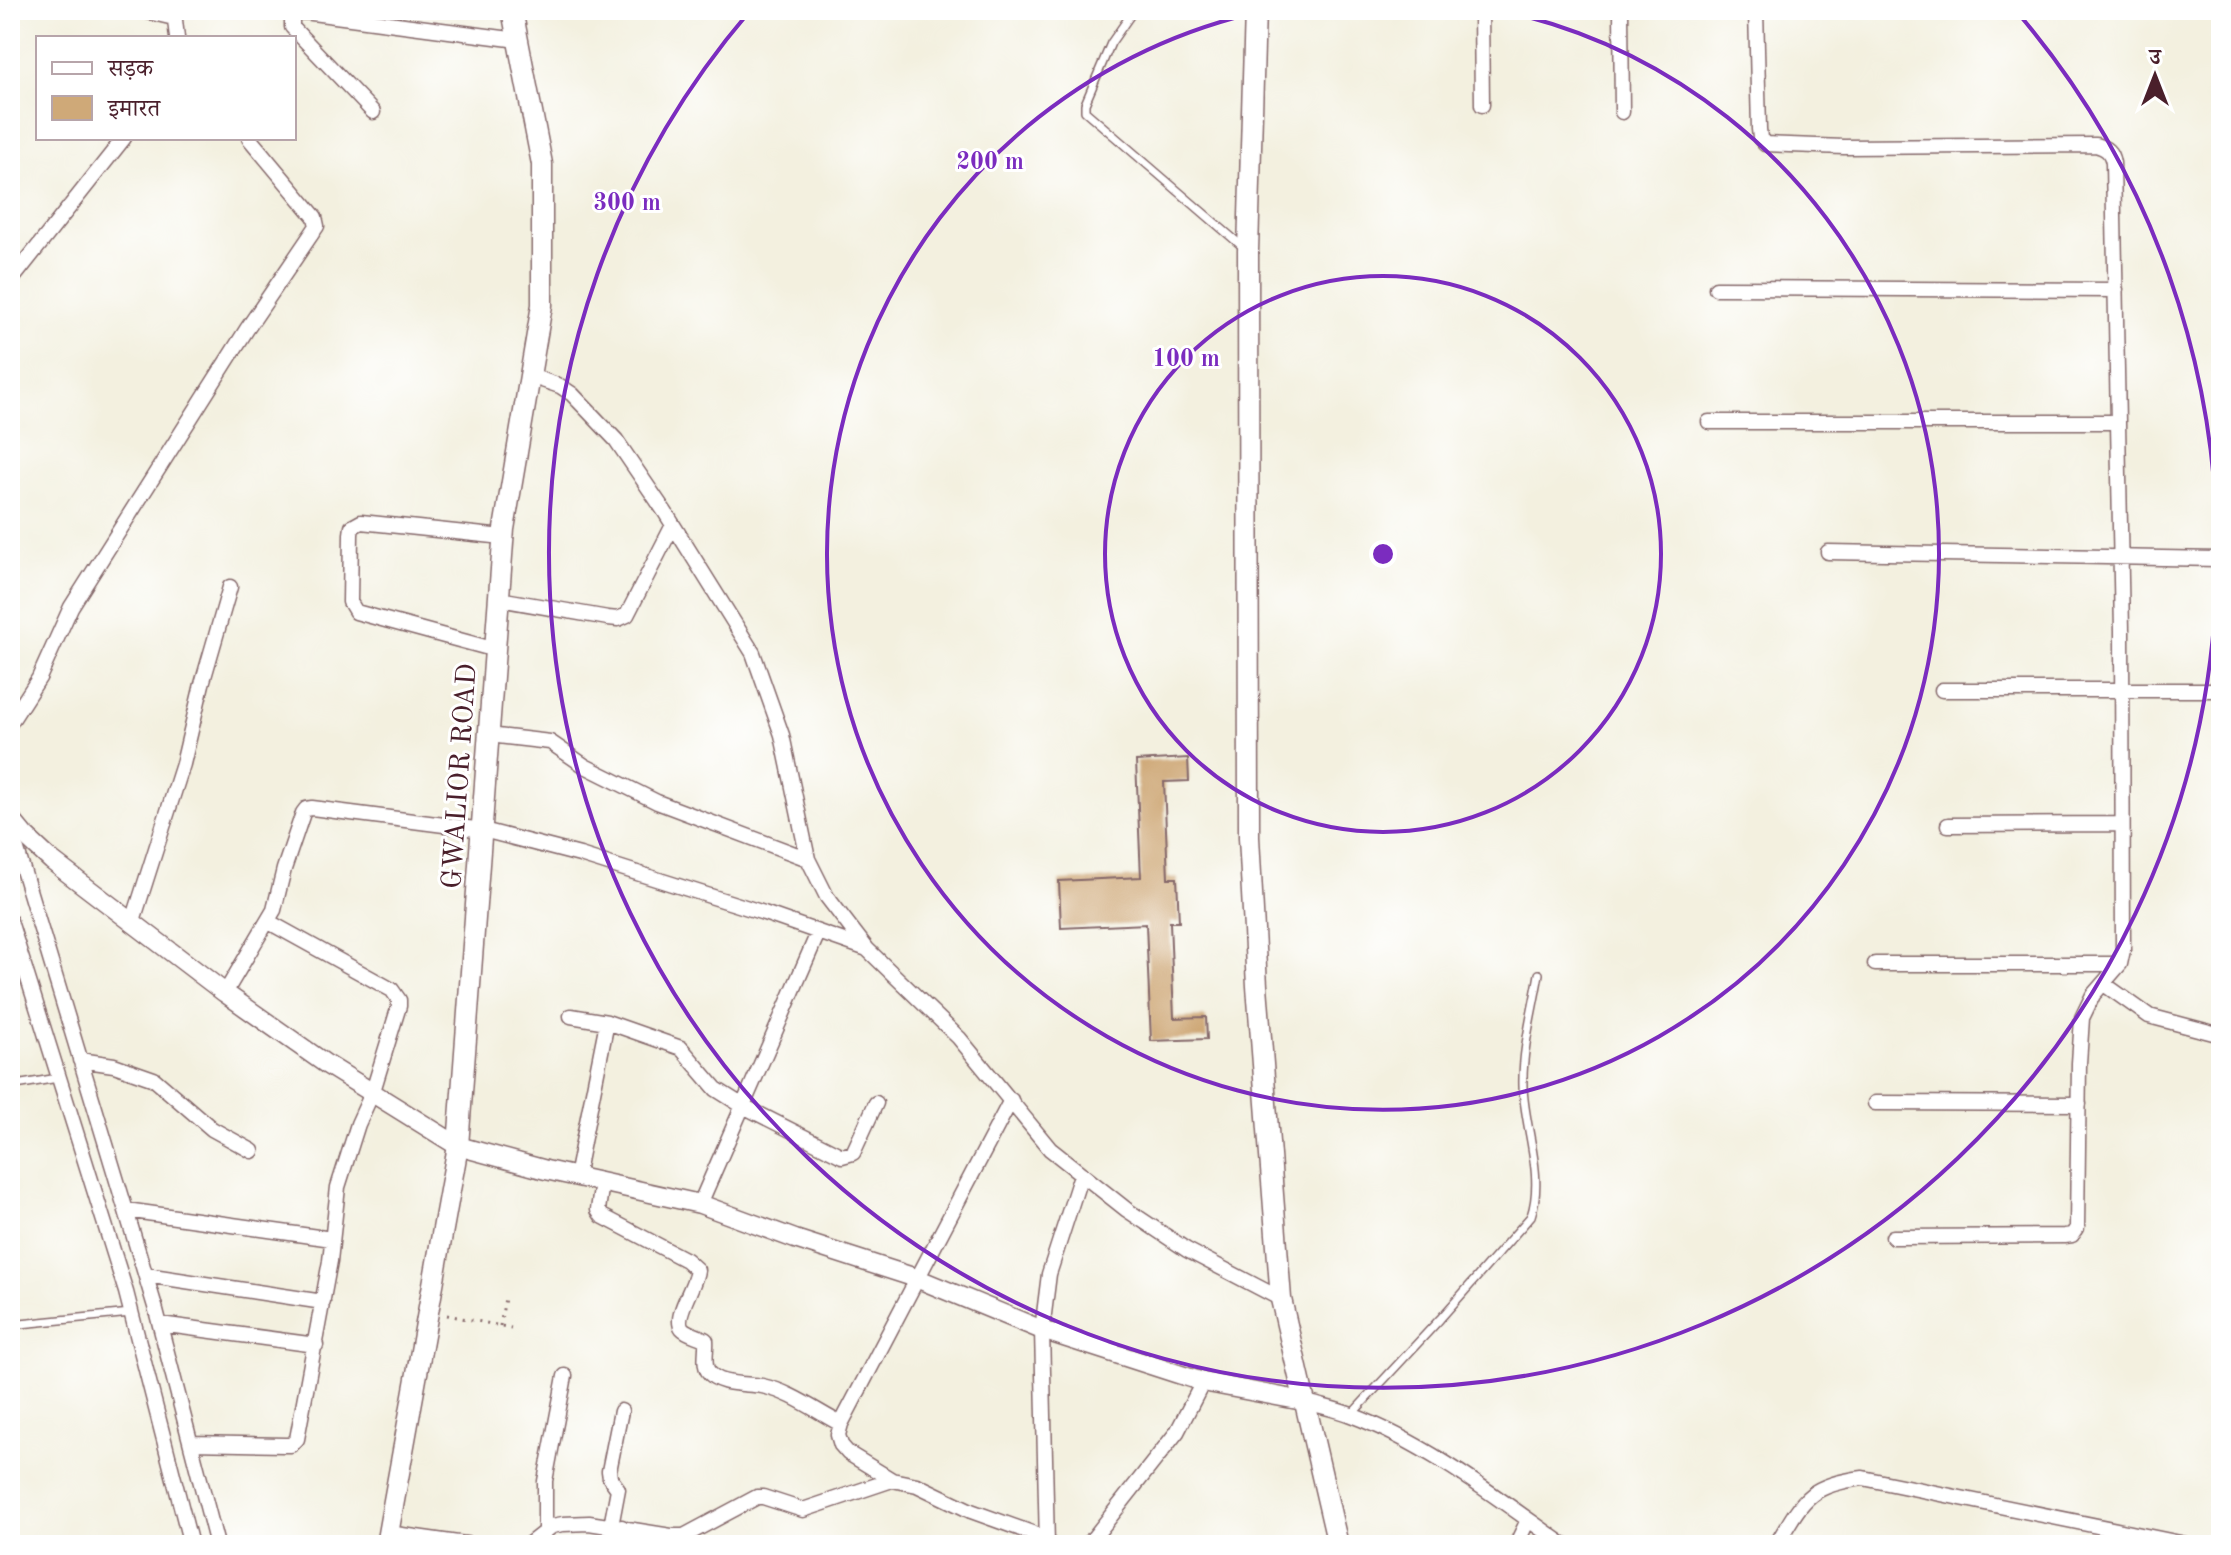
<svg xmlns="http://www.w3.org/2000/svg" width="2231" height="1555" font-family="'Old Standard TT','Noto Serif Devanagari',serif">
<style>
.building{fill:#cfa978}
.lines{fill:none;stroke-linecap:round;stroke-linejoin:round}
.service-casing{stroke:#85686a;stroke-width:10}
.minor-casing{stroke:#85686a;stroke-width:17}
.tertiary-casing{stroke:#85686a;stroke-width:21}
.secondary-casing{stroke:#85686a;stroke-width:23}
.path{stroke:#85686a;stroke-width:3;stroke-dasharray:2 6;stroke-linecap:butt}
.service{stroke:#fff;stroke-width:7}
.minor{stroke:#fff;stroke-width:14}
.tertiary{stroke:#fff;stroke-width:18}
.secondary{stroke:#fff;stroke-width:20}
.ring{fill:none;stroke:#7b2cbf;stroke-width:4}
.labels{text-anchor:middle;stroke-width:6;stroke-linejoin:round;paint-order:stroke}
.street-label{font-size:28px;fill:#4a1f2b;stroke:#fff}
.centre{fill:#7b2cbf;stroke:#fff;stroke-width:4}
.ring-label{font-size:24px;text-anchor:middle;font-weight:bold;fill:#7b2cbf;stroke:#fff;stroke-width:6;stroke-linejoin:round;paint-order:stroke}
</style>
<rect width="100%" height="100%" fill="#fff"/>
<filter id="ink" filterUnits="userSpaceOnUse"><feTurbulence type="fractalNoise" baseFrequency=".0125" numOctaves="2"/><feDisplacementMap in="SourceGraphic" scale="16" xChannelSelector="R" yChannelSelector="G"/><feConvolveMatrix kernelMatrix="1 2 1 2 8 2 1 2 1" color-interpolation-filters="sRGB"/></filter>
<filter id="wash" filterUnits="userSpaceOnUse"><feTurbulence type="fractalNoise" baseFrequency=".006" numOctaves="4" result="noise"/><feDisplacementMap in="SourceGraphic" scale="32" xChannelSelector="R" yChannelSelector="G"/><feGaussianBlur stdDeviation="1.8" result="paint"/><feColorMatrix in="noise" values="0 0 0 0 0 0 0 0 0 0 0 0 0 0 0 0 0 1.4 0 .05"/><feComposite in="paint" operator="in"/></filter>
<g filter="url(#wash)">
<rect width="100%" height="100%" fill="#f3f0df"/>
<g id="blocks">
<path class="building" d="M1188 758 1189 781 1164 782 1168 878H1177L1179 922H1170L1174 1018 1206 1017 1207 1039 1151 1041 1146 924 1061 928 1059 881 1141 877 1136 761Z"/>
</g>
</g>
<g filter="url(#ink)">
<use href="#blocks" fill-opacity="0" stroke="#85686a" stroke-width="2"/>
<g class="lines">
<g class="service-casing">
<path id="service" d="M1134 10 1111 43 1085 104V111L1243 247
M10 1086 58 1078
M10 1325 131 1313
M1351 1415 1440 1319 1531 1216C1545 1175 1524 1127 1523 1086 1522 1049 1533 1010 1539 974"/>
</g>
<g class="minor-casing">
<path id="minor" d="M140 10 174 18
M1481 10 1482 105
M1621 10 1622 112
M1756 10 1759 129 1760 138 1765 144 1844 147 2096 145C2106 148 2111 151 2113 163L2122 631 2123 950 2120 964 2093 995 2082 1018 2079 1063 2077 1228 2072 1235 2065 1236 1893 1237
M174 11 177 38
M373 112 292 27V18L297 11 518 40
M10 282 124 138
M1716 288 2116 290
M530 376 560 386 572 394 616 440 665 512 753 653 782 735 808 859 827 897 867 949 959 1038 1050 1149 1127 1210 1187 1250 1281 1299
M1709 422H2118
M1828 552 2218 559
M499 599 608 618 618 619 627 615 673 525
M496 650 356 612 350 602 351 534 352 527 361 522 503 537
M1942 690H2218
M10 723 39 678 71 607 247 329 317 226 315 217 249 138
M489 735 550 742 585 766 657 802 808 859
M1948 825 2121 824
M10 840 17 850 156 1310 217 1545
M10 921 126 1292 191 1545
M132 924 183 764 202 684 230 587
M1875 964H2120
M2104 984 2149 1016 2221 1035
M225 993 274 910 284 869 303 813 306 809 312 808 483 830 580 855 764 913 867 949
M571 1016 607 1022 681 1048 716 1089 743 1106 842 1156 853 1153 876 1103
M80 1060 114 1065 154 1079 212 1129 252 1151
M1011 1100 841 1424 838 1435 841 1445 848 1453 892 1480 917 1485 971 1511 1046 1538
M1875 1103 2079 1104
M576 1177 607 1022
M602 1182 598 1210 602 1216 686 1260 697 1270C696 1285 673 1316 682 1328 687 1334 700 1336 706 1340 707 1349 703 1363 708 1371 718 1386 746 1383 762 1386 789 1391 816 1411 841 1424
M700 1204 818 933
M126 1210 332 1239
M146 1275 323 1302
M160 1324 316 1345
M1303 1401C1319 1406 1336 1409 1351 1415 1428 1444 1497 1498 1564 1545
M191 1443 285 1445H291L297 1439 330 1261 338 1187 358 1124 373 1091 399 1006V1000L392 990 269 922
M611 1526 618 1489 610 1478 609 1471 621 1411
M545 1530V1481L565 1376
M388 1533 472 1545
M528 1545 552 1526 563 1524 589 1523 671 1536H684L757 1497H763L803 1510 892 1480
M618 1545 622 1527
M1047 1545 1042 1330 1049 1274 1081 1175
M1088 1545 1177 1432 1203 1382
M1516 1545 1528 1520
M1776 1545C1803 1500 1807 1485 1863 1478L2190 1545"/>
</g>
<g class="tertiary-casing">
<path id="tertiary" d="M10 818 24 835 52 861 225 993 326 1064 458 1146 546 1170 700 1204 795 1239 916 1278 1042 1330 1203 1382 1303 1401"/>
</g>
<g class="secondary-casing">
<path id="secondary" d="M1255 10 1248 251 1249 837 1257 986 1281 1299 1338 1545
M386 1545 458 1146 504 529 542 305V164L512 10"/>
</g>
<path class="path" d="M447 1315 511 1328
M500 1326 505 1298"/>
<use href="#service" class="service"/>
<use href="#minor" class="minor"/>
<use href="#tertiary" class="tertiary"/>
<use href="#secondary" class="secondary"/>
</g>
</g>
<g class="ring">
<circle cx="1383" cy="554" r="278"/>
<path d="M1499 10A556 556 0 1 1 1267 10"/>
<path d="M2017 12A834 834 0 1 1 749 12"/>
</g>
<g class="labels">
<g class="street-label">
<text transform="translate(458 776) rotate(-86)" y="10">GWALIOR ROAD</text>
</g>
</g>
<circle cx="1383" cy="554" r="12" class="centre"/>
<g class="ring-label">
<text x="990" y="169">200 m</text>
<text x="627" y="210">300 m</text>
<text x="1186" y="366">100 m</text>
</g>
<rect width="2231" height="1555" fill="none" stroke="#fff" stroke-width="40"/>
<rect x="36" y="36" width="260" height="104" fill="#ffffff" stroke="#b7a5aa" stroke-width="2"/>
<rect x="52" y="62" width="40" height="12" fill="#ffffff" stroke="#b7a5aa" stroke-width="2"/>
<text x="108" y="76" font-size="24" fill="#4a1f2b">सड़क</text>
<rect x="52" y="96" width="40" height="24" fill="#cfa978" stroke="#b7a5aa" stroke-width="2"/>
<text x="108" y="116" font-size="24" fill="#4a1f2b">इमारत</text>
<g transform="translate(2155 76)" stroke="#ffffff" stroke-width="6" paint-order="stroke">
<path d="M0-6L14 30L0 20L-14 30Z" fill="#4a1f2b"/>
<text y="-12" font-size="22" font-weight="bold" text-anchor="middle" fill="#4a1f2b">उ</text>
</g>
</svg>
